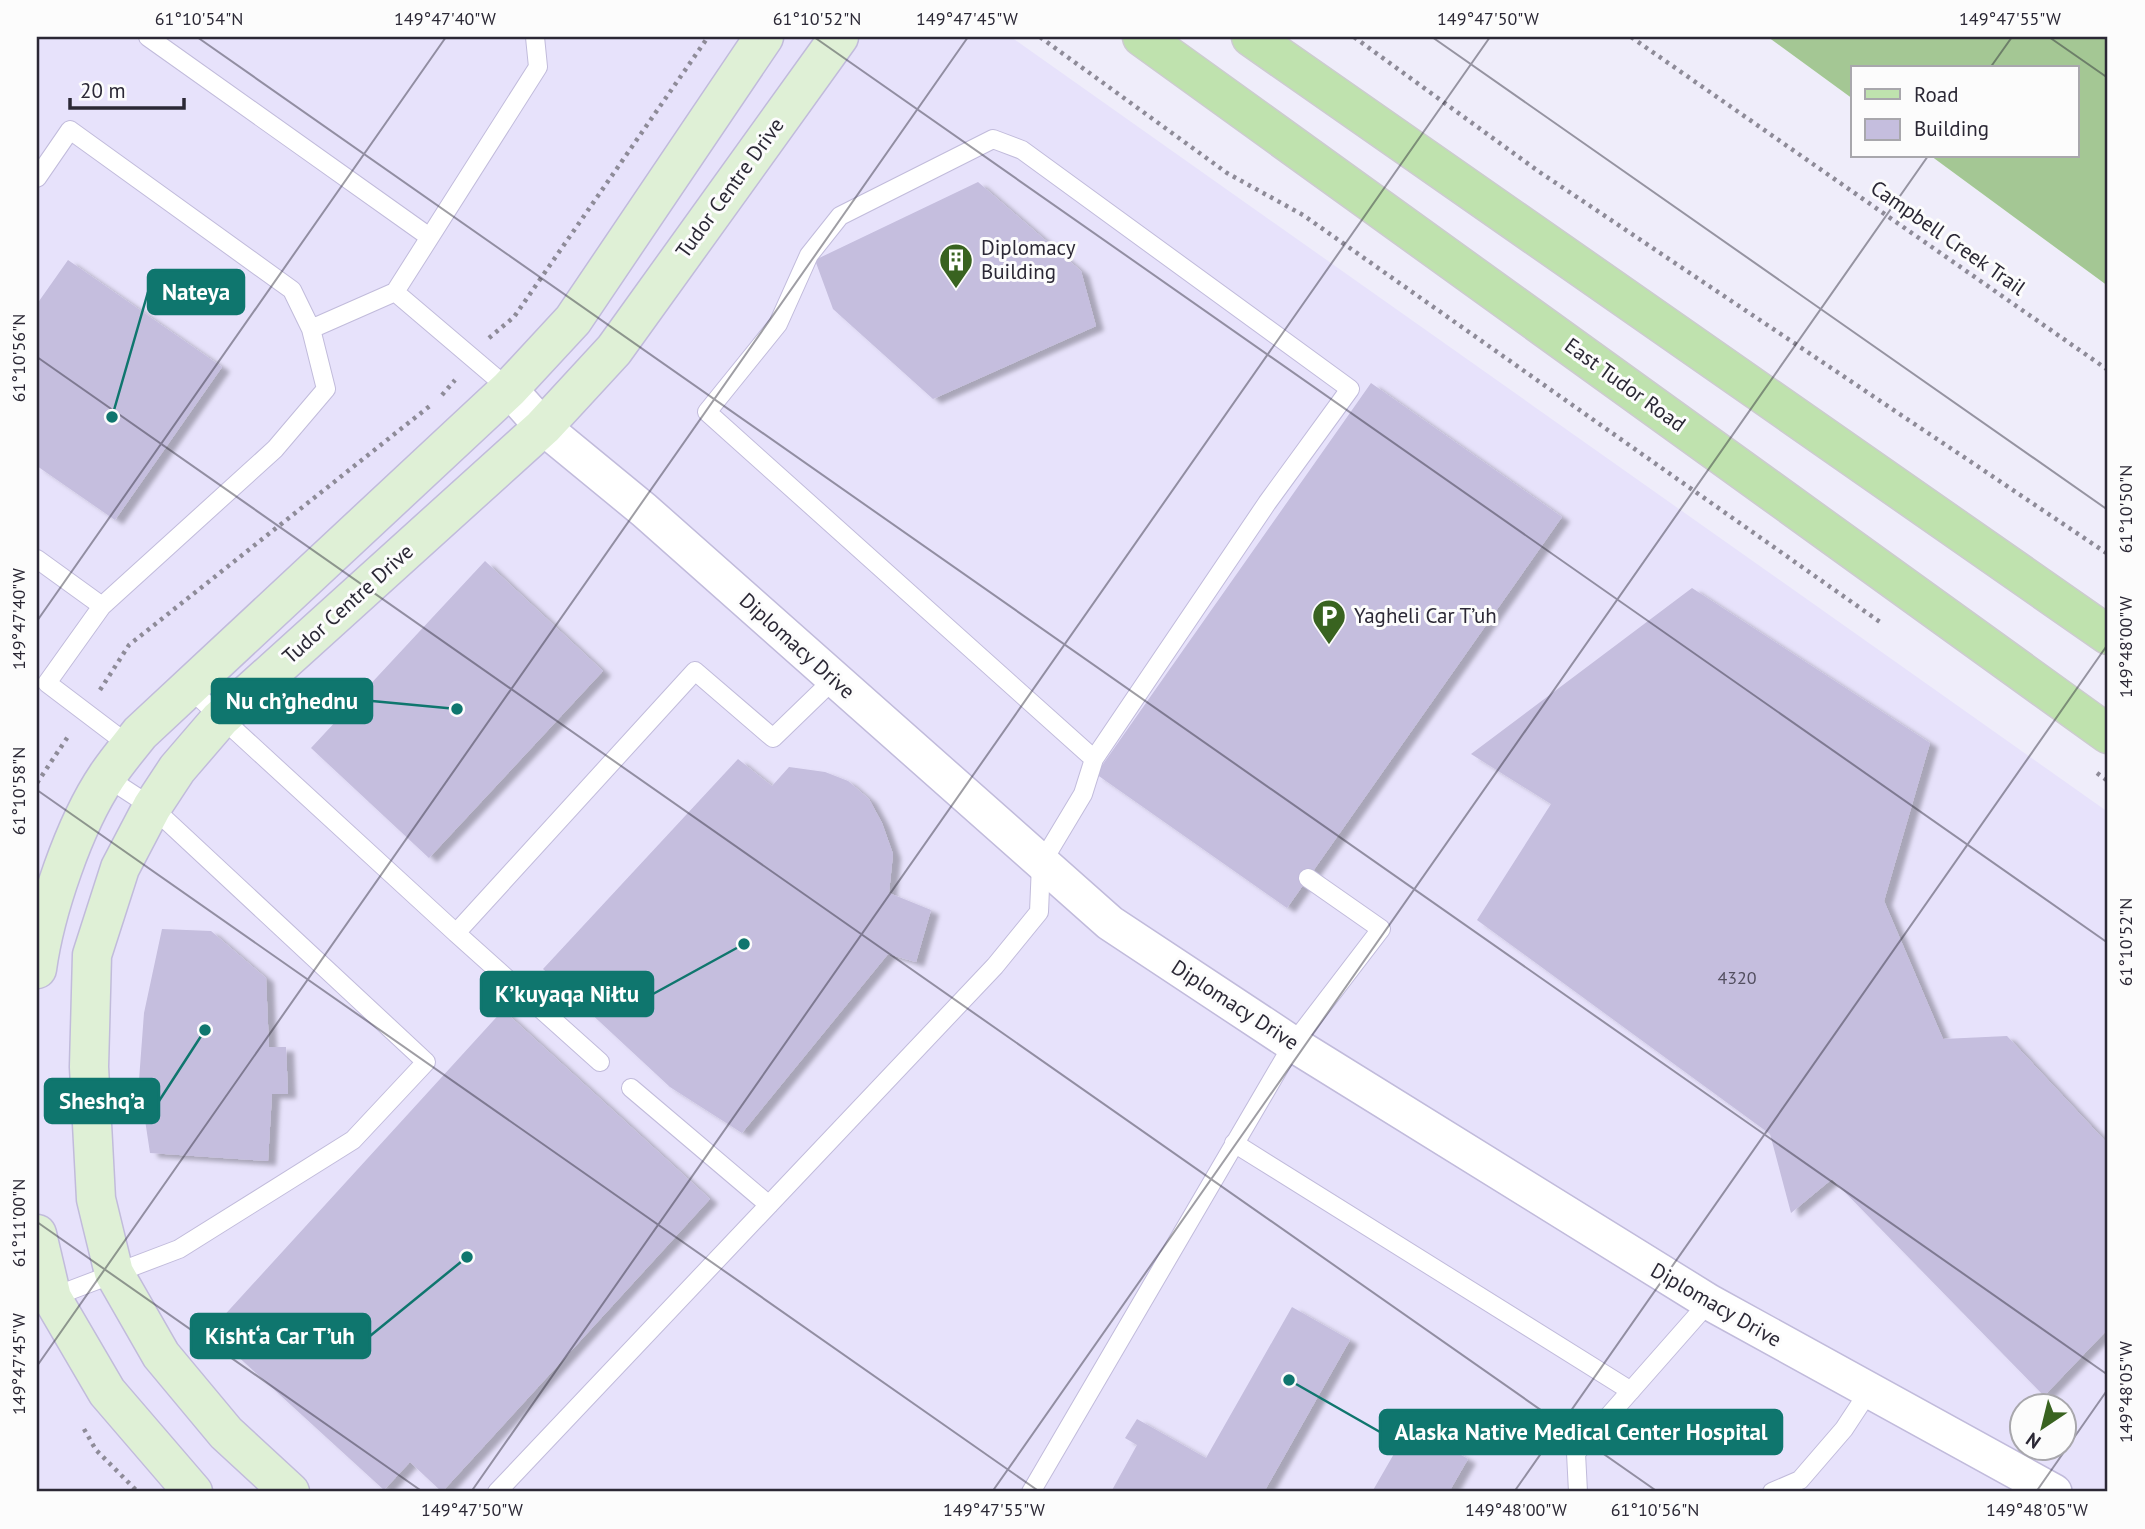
<svg xmlns="http://www.w3.org/2000/svg" width="2145" height="1529" font-family="'PT Sans',sans-serif">
<style>
.built{fill:#e7e2fb;fill-rule:evenodd}
.forest{fill:#a4c794}
.building{fill:#c5bede;filter:url(#shadow)}
.lines{fill:none;stroke-linecap:round;stroke-linejoin:round}
.lane-casing{stroke:#c1bbdb;stroke-width:20}
.street-casing{stroke:#c1bbdb;stroke-width:38}
.secondary-casing{stroke:#c1bbdb;stroke-width:41}
.primary-casing{stroke:#cccbcf;stroke-width:41}
.path{stroke:#8e8b98;stroke-width:4.5;stroke-dasharray:3.5 5;stroke-linecap:butt}
.lane{stroke:#fff;stroke-width:18}
.street{stroke:#fff;stroke-width:35}
.secondary{stroke:#dff0d6;stroke-width:38}
.primary{stroke:#bfe2ae;stroke-width:38}
.ticks{fill:none;stroke:#2b2835;stroke-width:2;stroke-opacity:0.45}
.labels{text-anchor:middle;stroke-width:6;stroke-linejoin:round;paint-order:stroke}
.number-label{font-size:18px;fill:#524e5f}
.street-label{font-size:21px;fill:#2b2835;stroke:#fcfcfc}
.poi-label{font-size:21px;fill:#2b2835;stroke:#fcfcfc;text-anchor:start}
.leader{fill:none;stroke:#0f766e;stroke-width:2.5}
.callout-dot{fill:#0f766e;stroke:#fcfcfc;stroke-width:2.5}
.callout{fill:#0f766e;stroke:#0f766e;stroke-width:2.5}
.callout-label{font-size:23px;text-anchor:middle;font-weight:bold;fill:#fff}
.neatline{fill:none;stroke:#2b2835;stroke-width:2.5}
.ticks-label{font-size:18px;text-anchor:middle;fill:#2b2835}
</style>
<defs>
<filter id="shadow"><feDropShadow dx="8" dy="4.5" stdDeviation="2" flood-color="#0004"/></filter>
</defs>
<rect width="100%" height="100%" fill="#efedfa"/>
<path class="built" d="M37 37H1011L2108 812V1492H37ZM2022 1406H2064V1448H2022Z"/>
<path class="forest" d="M1768 37H2108V286L1931 156H2077V68H1853V99Z"/>
<path class="building" d="M978 182 1081 271 1096 326 933 399 833 309 815 260Z
M68 260 222 367 115 520 37 466V304Z
M1371 383 1562 517 1287 908 1096 774Z
M485 561 603 671 429 858 311 748Z
M1692 588 1930 743 1884 901 1943 1039 2007 1036 2108 1144V1329L2044 1396 1832 1179 1791 1213 1770 1134 1477 920 1551 804 1471 754Z
M738 759 772 786 789 767 825 772 848 781 869 799 882 823 893 854 889 893 931 910 916 962 888 954 742 1133 670 1087 543 969Z
M162 929 211 931 266 978 269 1047H286L288 1094H272L268 1161 150 1153 139 1080 144 1013Z
M503 1010 710 1199 442 1492 410 1462 384 1490 210 1331Z
M1292 1307 1350 1340 1264 1492H1111L1137 1445 1125 1438 1137 1419 1206 1458Z
M1410 1426 1468 1459 1449 1492H1372Z"/>
<g class="lines">
<g class="lane-casing">
<path id="lane" d="M148 37 428 236
M37 178 70 130 292 290 311 329 326 389 275 449 102 606 37 559
M311 329 395 292
M509 389 395 292 538 67 535 37
M102 606 47 683 130 746
M188 687 456 933 695 671 773 738 834 679
M456 933 600 1062
M631 1088 769 1205
M1234 1143 1631 1391
M50 1298 179 1249 353 1140 426 1062 152 807 106 777
M497 1492 995 966 1039 912 1041 864 1083 794 1094 759 1267 503 1350 389 1022 150 993 139 840 216 809 255 778 324 707 412 1094 759
M1031 1492 1293 1044 1381 929 1308 878
M1578 1492 1576 1453 1709 1302
M1772 1492 1800 1480 1844 1429 1869 1391"/>
</g>
<g class="street-casing">
<path id="street" d="M509 389 543 427 644 510 1110 923 1293 1044 1709 1302 2054 1492"/>
</g>
<g class="secondary-casing">
<path id="secondary" d="M37 969C45 911 74 825 107 776 117 761 129 747 140 733L509 389 573 320 764 37
M37 1234 52 1298 107 1392 193 1492
M290 1492 226 1433 161 1355 114 1273 96 1199 89 1067 92 955 120 868 152 807 177 769 220 719 543 427 614 350 839 37"/>
</g>
<g class="primary-casing">
<path id="primary" d="M1142 37 2108 734
M1251 37 2108 635"/>
</g>
<path class="path" d="M1040 37 1227 173 1303 215 1880 622
M1354 37 1538 171 2108 554
M1631 37 2108 370
M489 338 514 317 708 37
M442 395 455 380
M100 690 129 645 431 405
M2097 773 2108 781
M37 783 69 735
M84 1429 96 1450 138 1492"/>
<use href="#lane" class="lane"/>
<use href="#street" class="street"/>
<use href="#secondary" class="secondary"/>
<use href="#primary" class="primary"/>
</g>
<path class="ticks" d="M197 37 2108 1375M814 37 2108 943M1432 37 2108 510M2049 37 2108 78M1990 68 2012 37M37 357 1658 1492M37 621 446 37M37 790 1040 1492M37 1222 423 1492M37 1366 968 37M471 1492 1490 37M992 1492 1928 156M1514 1492 2108 644M2036 1492 2108 1389"/>
<defs>
<g id="building-pin" transform="scale(1.75)"><path d="M0 17L-7.5 6A9.5 9.5 0 1 1 7.5 6Z" fill="#396320" stroke="#fcfcfc"/><path d="M-4-6H4V6H1V3H-1V6H-4ZM-2.5-4.3h1.7v1.8h-1.7ZM.8-4.3h1.7v1.8H.8ZM-2.5-1h1.7V.8h-1.7ZM.8-1h1.7V.8H.8Z" fill="#fff"/></g>
<g id="parking-pin" transform="scale(1.75)"><path d="M0 17L-7.5 6A9.5 9.5 0 1 1 7.5 6Z" fill="#396320" stroke="#fcfcfc"/><path d="M-3.5-5.5H1a3.5 3.5 0 0 1 0 7H-1V5.5H-3.5ZM-1-3.4V-.6H.8a1.4 1.4 0 0 0 0-2.8Z" fill="#fff"/></g>
</defs>
<g fill-rule="evenodd">
<use href="#building-pin" x="956" y="260"/>
<use href="#parking-pin" x="1329" y="616"/>
</g>
<g class="labels">
<g class="number-label">
<text x="1737" y="984">4320</text>
</g>
<g class="street-label">
<text transform="translate(730 188) rotate(-54)" y="7">Tudor Centre Drive</text>
<text transform="translate(1948 238) rotate(35)" y="7">Campbell Creek Trail</text>
<text transform="translate(1625 385) rotate(36)" y="7">East Tudor Road</text>
<text transform="translate(348 604) rotate(-42)" y="7">Tudor Centre Drive</text>
<text transform="translate(797 646) rotate(42)" y="7">Diplomacy Drive</text>
<text transform="translate(1235 1005) rotate(33)" y="7">Diplomacy Drive</text>
<text transform="translate(1716 1305) rotate(30)" y="7">Diplomacy Drive</text>
</g>
<g class="poi-label">
<text x="981" y="255">Diplomacy<tspan x="981" dy="24">Building</tspan></text>
<text x="1354" y="623">Yagheli Car T’uh</text>
</g>
</g>
<path class="leader" d="M112 417L148 292M457 709L372 701M744 944L653 994M205 1030L159 1101M467 1257L370 1336M1289 1380L1380 1432"/>
<g class="callout-dot">
<circle cx="112" cy="417" r="7"/>
<circle cx="457" cy="709" r="7"/>
<circle cx="744" cy="944" r="7"/>
<circle cx="205" cy="1030" r="7"/>
<circle cx="467" cy="1257" r="7"/>
<circle cx="1289" cy="1380" r="7"/>
</g>
<g class="callout">
<rect x="148" y="270" width="96" height="44" rx="7"/>
<rect x="212" y="679" width="160" height="44" rx="7"/>
<rect x="481" y="972" width="172" height="44" rx="7"/>
<rect x="45" y="1079" width="114" height="44" rx="7"/>
<rect x="191" y="1314" width="179" height="44" rx="7"/>
<rect x="1380" y="1410" width="402" height="44" rx="7"/>
</g>
<g class="callout-label">
<text x="196" y="300">Nateya</text>
<text x="292" y="709">Nu ch’ghednu</text>
<text x="567" y="1002">K’kuyaqa Niłtu</text>
<text x="102" y="1109">Sheshq’a</text>
<text x="280" y="1344">Kisht‘a Car T’uh</text>
<text x="1581" y="1440">Alaska Native Medical Center Hospital</text>
</g>
<rect width="2145" height="1529" fill="none" stroke="#fcfcfc" stroke-width="77"/>
<rect x="1851" y="66" width="228" height="91" fill="#fcfcfc" stroke="#a8a7ac" stroke-width="2"/>
<rect x="1865" y="89" width="35" height="10" fill="#bfe2ae" stroke="#a8a7ac" stroke-width="2"/>
<text x="1914" y="102" font-size="21" fill="#2b2835">Road</text>
<rect x="1865" y="119" width="35" height="21" fill="#c5bede" stroke="#a8a7ac" stroke-width="2"/>
<text x="1914" y="136" font-size="21" fill="#2b2835">Building</text>
<g transform="translate(2043 1427) rotate(215)"><circle r="33" fill="#fcfcfc" stroke="#a8a7ac" stroke-width="2"/>
<path d="M0-5L12 26L0 18L-12 26Z" fill="#396320"/>
<text y="-10" font-size="19" font-weight="bold" text-anchor="middle" fill="#2b2835">N</text>
</g>
<path d="M70 98v10h114v-10" fill="none" stroke="#2b2835" stroke-width="3.5"/>
<text x="80" y="98" font-size="21" fill="#2b2835" stroke="#fcfcfc" stroke-width="5" paint-order="stroke">20 m</text>
<rect x="38" y="38" width="2068" height="1452" class="neatline"/>
<g class="ticks-label">
<text x="199" y="25">61°10'54"N</text>
<text x="445" y="25">149°47'40"W</text>
<text x="817" y="25">61°10'52"N</text>
<text x="967" y="25">149°47'45"W</text>
<text x="1488" y="25">149°47'50"W</text>
<text x="2010" y="25">149°47'55"W</text>
<text transform="translate(19 358) rotate(-90)" y="6">61°10'56"N</text>
<text transform="translate(2126 509) rotate(-90)" y="6">61°10'50"N</text>
<text transform="translate(19 619) rotate(-90)" y="6">149°47'40"W</text>
<text transform="translate(2126 647) rotate(-90)" y="6">149°48'00"W</text>
<text transform="translate(19 791) rotate(-90)" y="6">61°10'58"N</text>
<text transform="translate(2126 942) rotate(-90)" y="6">61°10'52"N</text>
<text transform="translate(19 1223) rotate(-90)" y="6">61°11'00"N</text>
<text transform="translate(19 1364) rotate(-90)" y="6">149°47'45"W</text>
<text transform="translate(2126 1392) rotate(-90)" y="6">149°48'05"W</text>
<text x="472" y="1516">149°47'50"W</text>
<text x="994" y="1516">149°47'55"W</text>
<text x="1516" y="1516">149°48'00"W</text>
<text x="1655" y="1516">61°10'56"N</text>
<text x="2037" y="1516">149°48'05"W</text>
</g>
</svg>
